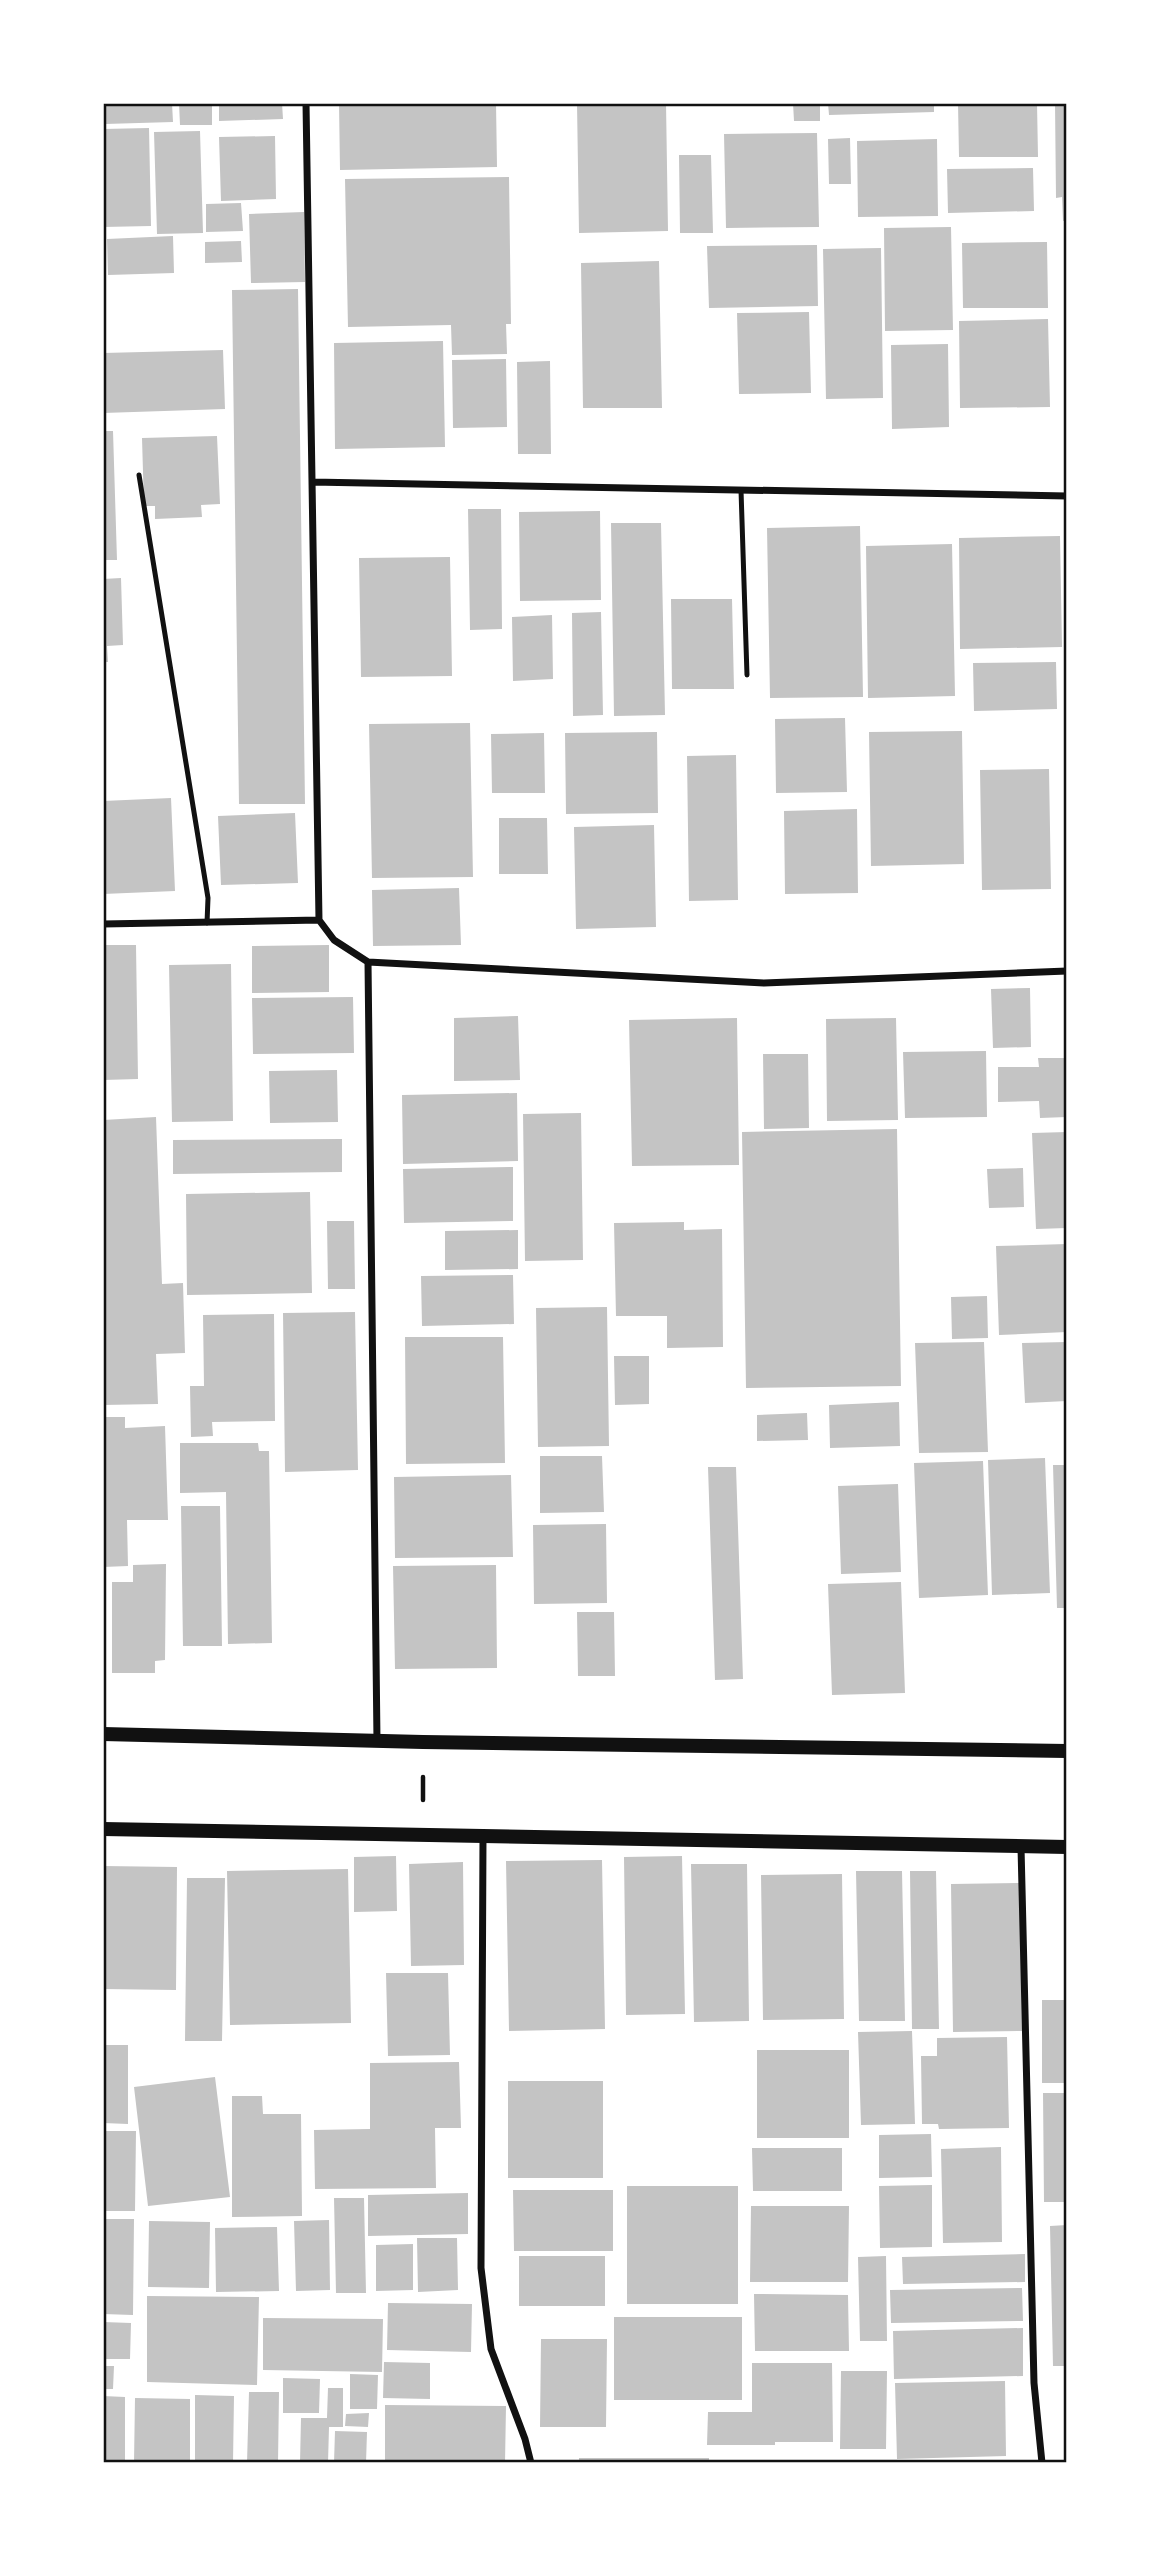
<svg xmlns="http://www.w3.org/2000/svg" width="1170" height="2566" font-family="Lato,sans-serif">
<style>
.building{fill:#c4c4c4}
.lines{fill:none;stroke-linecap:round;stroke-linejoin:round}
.path{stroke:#111;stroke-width:4.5}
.service{stroke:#111;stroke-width:5}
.minor{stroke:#111;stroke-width:7}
.secondary{stroke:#111;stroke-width:14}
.neatline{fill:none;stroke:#111;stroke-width:2.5}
</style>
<rect width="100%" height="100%" fill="#fff"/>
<path class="building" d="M105 103H172L173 122 105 124Z
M179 103H212V125H180Z
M219 103H282L283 119 219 121Z
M339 103H496L497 167 340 170Z
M577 103H666L668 231 579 233Z
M793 103H820V121H794Z
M828 103H934V112L829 115Z
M958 103H1037L1038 157H959Z
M1055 103H1067V220L1063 221 1062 197 1056 198Z
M149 128 151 226 103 227V129Z
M200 131 203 233 157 234 154 132Z
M817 133 819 227 726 228 724 134Z
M275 136 276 199 221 201 219 137Z
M850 138 851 184H829L828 139Z
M937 139 938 216 858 217 857 141Z
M679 155H711L713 233H680Z
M1033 168 1034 211 948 213 947 169Z
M509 177 511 324H506L507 354 452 355 451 325 348 327 345 179Z
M241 203 243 231 206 232V204Z
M304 212 305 282 251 283 249 214Z
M951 227 953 330 885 331 884 228Z
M173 236 174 273 108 275 107 239Z
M241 241 242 262 205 263V242Z
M1047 242 1048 308H963L962 243Z
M817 245 818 306 709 308 707 246Z
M881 248 883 398 826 399 823 249Z
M659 261 662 408H583L581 263Z
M298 289 305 804H239L232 290Z
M809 312 811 393 739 394 737 313Z
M1048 319 1050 407 960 408 959 321Z
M443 341 445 447 335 449 334 343Z
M948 344 949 427 892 429 891 345Z
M223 350 225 409 103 413V353Z
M506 359 507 427 453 428 452 360Z
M550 361 551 454H518L517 362Z
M103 431H113L117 560H103Z
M217 436 220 504 201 505 202 517 155 519V506H144L142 438Z
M468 509H501L502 629 470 630Z
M600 511 601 600 520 601 519 512Z
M611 523H661L665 715 614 716Z
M860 526 863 697 770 698 767 528Z
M1060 536 1062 647 960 649 959 538Z
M952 544 955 696 868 698 866 546Z
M450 557 452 676 361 677 359 558Z
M121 578 123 645 107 646 108 662H103V579Z
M671 599H732L734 689H672Z
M601 612 603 715 573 716 572 613Z
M552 615 553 679 513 681 512 617Z
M1056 662 1057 709 974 711 973 663Z
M845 718 847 792 776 793 775 719Z
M470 723 473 877 372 878 369 724Z
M962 731 964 864 871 866 869 732Z
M657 732 658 813 566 814 565 733Z
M544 733 545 793H492L491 734Z
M736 755 738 900 689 901 687 756Z
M1049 769 1051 889 982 890 980 770Z
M171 798 175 891 103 894V801Z
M857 809 858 893 785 894 784 811Z
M295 813 298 883 221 885 218 816Z
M499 818H547L548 874H499Z
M654 825 656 927 576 929 574 827Z
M459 888 461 945 373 946 372 890Z
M103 945H136L138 1079 103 1080Z
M329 945V992L252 993V946Z
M231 964 233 1121 172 1122 169 965Z
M1030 988 1031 1047 993 1048 991 989Z
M353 997 354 1053 253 1054 252 998Z
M518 1016 520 1080 454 1081V1018Z
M737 1018 739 1165 632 1166 629 1020Z
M896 1018 898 1120 827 1121 826 1019Z
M986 1051 987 1117 905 1118 903 1052Z
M763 1054H808L809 1128 764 1129Z
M1038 1058H1067V1117L1040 1118 1039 1101 998 1102V1067H1039Z
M337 1070 338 1122 270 1123 269 1071Z
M517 1093 518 1161 403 1164 402 1095Z
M581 1113 583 1260 525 1261 523 1114Z
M156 1117 162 1284 183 1283 185 1353 156 1354 158 1404 103 1405V1120Z
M897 1129 901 1386 746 1388 742 1132Z
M1067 1132V1228L1036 1229 1032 1133Z
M342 1139V1172L173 1174V1140Z
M513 1167V1221L404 1223 403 1169Z
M1023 1168 1024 1207 989 1208 987 1169Z
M310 1192 312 1293 187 1295 186 1194Z
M327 1221H354L355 1289H328Z
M684 1222V1230L722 1229 723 1347 667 1348V1316H616L614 1223Z
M518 1230V1269L445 1270V1231Z
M1067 1244V1332L999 1335 996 1246Z
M513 1275 514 1324 422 1326 421 1276Z
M987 1296 988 1338 952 1339 951 1297Z
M607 1307 609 1446 538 1447 536 1308Z
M355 1312 358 1470 285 1472 283 1313Z
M274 1314 275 1421 212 1422 213 1436 191 1437 190 1386H204L203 1315Z
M405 1337H503L505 1463 406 1464Z
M984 1342 988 1452 919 1453 915 1343Z
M1067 1342V1401L1025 1403 1022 1343Z
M614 1356H649V1404L615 1405Z
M899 1402 900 1446 830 1448 829 1405Z
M807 1413 808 1440 757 1441V1415Z
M103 1417H125V1428L165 1426 168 1520H127L128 1566 103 1567Z
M180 1443H258L259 1451H269L272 1643 228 1644 226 1492 180 1493Z
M540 1456H602L604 1512 540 1513Z
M1045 1458 1050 1593 992 1595 988 1460Z
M983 1461 988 1595 919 1598 914 1463Z
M1053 1465H1067V1608H1057Z
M708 1467H736L743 1679 715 1680Z
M511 1475 513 1557 395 1558 394 1477Z
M898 1484 901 1572 841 1574 838 1486Z
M181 1506H220L222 1646H183Z
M606 1524 607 1603 534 1604 533 1525Z
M166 1564 165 1660 155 1661V1673H112V1582H133V1565Z
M496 1565 497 1668 395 1669 393 1566Z
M901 1582 905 1693 832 1695 828 1584Z
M577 1612H614L615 1676H578Z
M396 1856 397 1911 354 1912V1857Z
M682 1856 685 2014 626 2015 624 1857Z
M602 1860 605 2029 509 2031 506 1861Z
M463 1862 464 1965 411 1966 409 1864Z
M691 1864H747L749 2021 694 2022Z
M103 1866 177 1867 176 1990 103 1989Z
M348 1869 351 2023 230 2025 227 1871Z
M856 1871H902L905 2021H859Z
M910 1871H936L939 2029H912Z
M842 1874 844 2019 763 2020 761 1875Z
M187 1878H225L222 2041H185Z
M1020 1883 1022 2031 953 2032 951 1884Z
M386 1973H448L450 2055 388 2056Z
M1042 2000H1067V2083H1042Z
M912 2031 915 2124 861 2125 858 2032Z
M1007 2037 1009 2128 939 2129 938 2124H922L921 2056H937V2038Z
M103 2045H128V2124L103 2123Z
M757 2050H849V2138H757Z
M459 2062 461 2128H435L436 2188 315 2189 314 2130 370 2129V2063Z
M215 2077 230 2197 148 2206 134 2087Z
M508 2081H603V2178H508Z
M1043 2093H1067V2202H1044Z
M232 2096H262L263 2114H301L302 2216 232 2217Z
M103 2131H136L135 2211H103Z
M931 2134 932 2177 879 2178V2135Z
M1001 2147 1002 2242 943 2243 941 2149Z
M752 2148H842V2191H753Z
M932 2185V2247L880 2248 879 2186Z
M627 2186H738V2304H627Z
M513 2190H613V2251H514Z
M468 2193V2234L368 2236V2195Z
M334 2198H364L366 2293H336Z
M751 2206H849L848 2282H750Z
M103 2219H134L133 2315 103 2314Z
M329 2220 330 2290 296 2291 294 2221Z
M149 2221 210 2222 209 2288 148 2287Z
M1067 2225V2366H1053L1050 2226Z
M277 2227 279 2291 216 2292 215 2228Z
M417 2238H457L458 2290 418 2292Z
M413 2244V2290L376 2291V2245Z
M1025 2254V2282L903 2284 902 2257Z
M519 2256H605V2306H519Z
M886 2256 887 2341H860L858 2257Z
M1022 2288 1023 2321 891 2323 890 2290Z
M754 2294 848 2295 849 2351H755Z
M147 2296 259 2297 257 2385 147 2382Z
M388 2303 472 2304 471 2352 387 2350Z
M614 2317H742V2400H614Z
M263 2318 383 2319 382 2372 263 2370Z
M103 2322 131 2323 130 2359H103Z
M1023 2328V2376L894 2379 893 2331Z
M541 2339H607L606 2427H540Z
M384 2362 430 2363V2399L383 2398Z
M752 2363H832L833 2442H775V2445H707L708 2412H752Z
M103 2366H114L113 2389H103Z
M841 2371H887L886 2449H840Z
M350 2374 378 2375 377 2409H350Z
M283 2378 320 2379 319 2413H283Z
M1005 2381 1006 2456 897 2459 895 2383Z
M328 2388H343V2427H329L328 2463H300L301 2418H327Z
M249 2392H279L278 2463H247Z
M195 2395 234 2396 233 2463H195Z
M103 2396 125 2397V2463H103Z
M135 2398 190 2399V2463H134Z
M385 2405 506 2406 505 2463H385Z
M369 2413 368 2427 345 2426 346 2414Z
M335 2431 367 2432 366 2463H334Z
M579 2458H709V2463H579Z"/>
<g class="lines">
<path class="path" d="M423 1777V1800"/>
<path class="service" d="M139 475 208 898 207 923
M741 490 747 675"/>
<path class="minor" d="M306 103 319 920
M312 482 1067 496
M319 920 334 940 368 962 764 983 1067 971
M103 924 319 920
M368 962 377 1741
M483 1837 481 2268 491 2349 525 2439 531 2463
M1021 1847 1034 2383 1042 2463"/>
<path class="secondary" d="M103 1734 423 1742 1067 1751
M103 1829 1067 1847"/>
</g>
<rect width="1170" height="2566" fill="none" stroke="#ffffff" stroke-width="210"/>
<rect x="105" y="105" width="960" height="2356" class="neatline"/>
</svg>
